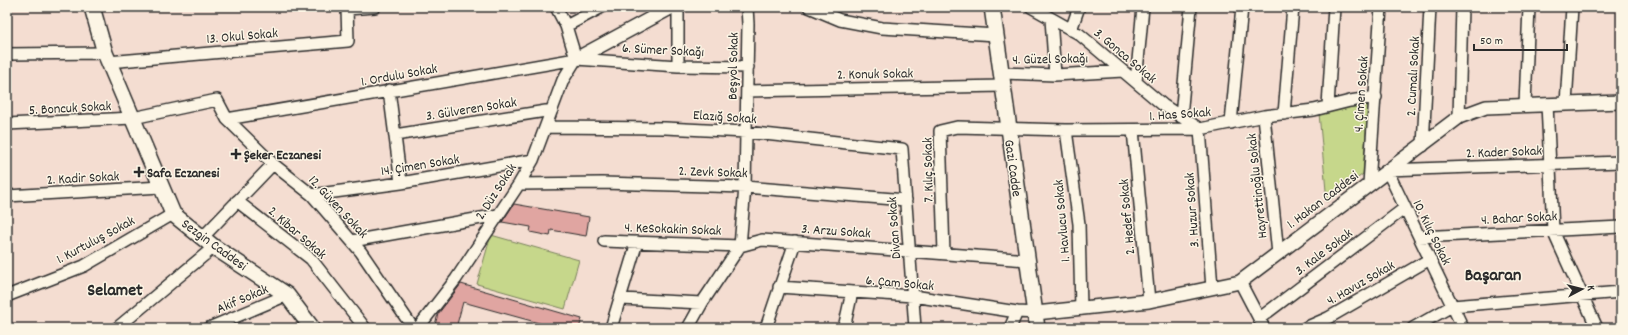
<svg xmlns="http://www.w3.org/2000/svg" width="1628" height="335" font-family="Dekko,sans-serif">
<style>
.green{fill:#c6d78b;stroke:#78815b}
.building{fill:#e0a5a1;stroke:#2b2b2b}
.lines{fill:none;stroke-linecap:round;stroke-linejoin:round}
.minor-casing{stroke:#2b2b2b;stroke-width:14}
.tertiary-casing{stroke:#2b2b2b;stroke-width:16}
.secondary-casing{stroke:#2b2b2b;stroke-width:18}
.minor{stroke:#fcf5e5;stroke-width:11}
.tertiary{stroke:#fcf5e5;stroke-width:13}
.secondary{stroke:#fcf5e5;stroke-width:15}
.poi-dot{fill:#2b2b2b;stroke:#fcf5e5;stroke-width:1.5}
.labels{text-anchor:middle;stroke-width:3;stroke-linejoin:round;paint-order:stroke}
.street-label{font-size:14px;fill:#2b2b2b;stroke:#fcf5e5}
.poi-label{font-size:14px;font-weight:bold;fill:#2b2b2b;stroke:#fcf5e5;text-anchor:start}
.district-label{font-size:18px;font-weight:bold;fill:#2b2b2b;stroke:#fcf5e5}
</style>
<rect width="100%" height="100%" fill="#f4ddd1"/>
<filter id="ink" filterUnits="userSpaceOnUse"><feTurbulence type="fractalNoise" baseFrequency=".025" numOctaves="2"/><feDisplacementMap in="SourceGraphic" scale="8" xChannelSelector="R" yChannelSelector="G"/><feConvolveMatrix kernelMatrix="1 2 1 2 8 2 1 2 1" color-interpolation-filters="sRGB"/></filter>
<g filter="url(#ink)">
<path class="green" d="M1368 104 1363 174 1327 202 1319 113 1346 107Z
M491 235 579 260 565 309 477 284Z"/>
<path class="building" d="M514 204 589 217 586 236 551 230 550 236 530 232 531 227 502 222Z
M461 284 582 319 579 328H557L463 302 456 328H434L438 314Z"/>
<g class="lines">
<g class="minor-casing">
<path id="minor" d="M347 7V9L375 7
M556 7 566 26 576 59
M678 7V66
M809 7 840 20 882 28 996 35
M1031 7 1079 34 1163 105 1200 129 1212 288
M1051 19 1055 75
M566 26 602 7
M1071 30 1079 7
M7 54 105 53
M108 62 348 41 347 9
M1002 73 1055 75 1123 71
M1136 82 1143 7
M389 90 401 183
M747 91 1003 86
M1547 104 1553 231 1597 328
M1566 104 1572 7
M1525 105 1529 7
M1328 106 1334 7
M1284 114 1293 7
M1264 116 1278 254
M1181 117 1191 7
M1459 117 1462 7
M227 119 576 59 678 66 748 67
M1231 123 1242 7
M7 124 133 118 217 100 227 119 273 164 312 195 361 252 413 328
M546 127 665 128 746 132 902 149 915 328
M1066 130 1079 224 1081 309
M1133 130 1149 301
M395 135 552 110
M1423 146 1430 7
M519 184 602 183 745 187 906 200
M1369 184 1381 7
M312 195 401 183 533 160
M7 196 161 187
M237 201 311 259 365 328
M1419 237 1621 227
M202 238 273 164
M352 241 498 215
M604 241 740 246 745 187 748 24 747 7
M944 253 940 131 957 127 1066 130 1200 129 1264 116 1314 110 1350 101 1376 97
M1240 282 1264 328
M779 287 913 296 1017 312
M7 296 84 266 173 214
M621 299 702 303
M1260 318 1405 208
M117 328 214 247
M209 328 287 295
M418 328 456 279 519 184 533 160 563 80 576 59
M611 328 637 242
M688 328 702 303 740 246 762 240 1028 260
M766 328 795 242
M844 328 852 292
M1010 328 1017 312 1036 313
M1305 328 1328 318 1430 259
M1413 328 1452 306 1621 292
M1463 328 1387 170 1621 162"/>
</g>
<g class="tertiary-casing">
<path id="tertiary" d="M576 59 672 7
M1036 313 1149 301 1240 282 1459 117 1486 107 1621 102"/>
</g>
<g class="secondary-casing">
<path id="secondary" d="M92 7 105 53 173 214 214 247 287 295 312 328
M992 7 1037 328"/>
</g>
<use href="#minor" class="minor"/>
<use href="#tertiary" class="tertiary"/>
<use href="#secondary" class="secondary"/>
</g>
</g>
<g class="poi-dot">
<path d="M234 148h4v4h4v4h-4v4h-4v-4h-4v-4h4z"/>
<path d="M137 166h4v4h4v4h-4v4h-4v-4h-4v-4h4z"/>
</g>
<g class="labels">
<g class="street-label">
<text transform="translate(242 35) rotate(-5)" y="5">13. Okul Sokak</text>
<text transform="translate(663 49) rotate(3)" y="5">6. Sümer Sokağı</text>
<text transform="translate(1126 55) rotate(40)" y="5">3. Gonca Sokak</text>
<text transform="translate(1050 58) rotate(-1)" y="5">4. Güzel Sokağı</text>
<text transform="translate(732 66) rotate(-89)" y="5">Beşyol Sokak</text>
<text transform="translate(875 73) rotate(-1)" y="5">2. Konuk Sokak</text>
<text transform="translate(399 74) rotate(-10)" y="5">1. Ordulu Sokak</text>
<text transform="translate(1412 76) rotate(-87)" y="5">2. Cumalı Sokak</text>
<text transform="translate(1360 94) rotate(-86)" y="5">4. Çimen Sokak</text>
<text transform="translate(70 107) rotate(-3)" y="5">5. Boncuk Sokak</text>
<text transform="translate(471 108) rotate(-9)" y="5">3. Gülveren Sokak</text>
<text transform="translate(1180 113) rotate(-4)" y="5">1. Has Sokak</text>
<text transform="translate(725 116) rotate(4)" y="5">Elazığ Sokak</text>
<text transform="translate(1504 151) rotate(-2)" y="5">2. Kader Sokak</text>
<text transform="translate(420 164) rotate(-9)" y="5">14. Çimen Sokak</text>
<text transform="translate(1014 168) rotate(82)" y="5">Gazi Cadde</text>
<text transform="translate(927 170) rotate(-91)" y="5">7. Kılıç Sokak</text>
<text transform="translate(713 171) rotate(2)" y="5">2. Zevk Sokak</text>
<text transform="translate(83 177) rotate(-3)" y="5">2. Kadir Sokak</text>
<text transform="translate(1256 186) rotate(-96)" y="5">Hayrettinoğlu Sokak</text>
<text transform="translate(495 191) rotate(-57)" y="5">2. Düz Sokak</text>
<text transform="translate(1322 199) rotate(-37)" y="5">1. Hakan Caddesi</text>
<text transform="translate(339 206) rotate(47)" y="5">12. Güven Sokak</text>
<text transform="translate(1191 210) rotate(-94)" y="5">3. Huzur Sokak</text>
<text transform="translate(1126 217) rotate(-95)" y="5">2. Hedef Sokak</text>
<text transform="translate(1519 217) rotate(-3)" y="5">4. Bahar Sokak</text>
<text transform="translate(1061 221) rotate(-95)" y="5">1. Havlucu Sokak</text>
<text transform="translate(673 228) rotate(2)" y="5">4. KeSokakin Sokak</text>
<text transform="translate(893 228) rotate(-94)" y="5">Divan Sokak</text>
<text transform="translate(836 230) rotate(4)" y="5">3. Arzu Sokak</text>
<text transform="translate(298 232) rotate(41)" y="5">2. Kibar Sokak</text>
<text transform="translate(1433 232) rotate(64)" y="5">10. Kılıç Sokak</text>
<text transform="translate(95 239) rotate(-28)" y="5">1. Kurtuluş Sokak</text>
<text transform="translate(215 244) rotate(36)" y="5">Sezgin Caddesi</text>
<text transform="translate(1323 251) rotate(-37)" y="5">3. Kale Sokak</text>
<text transform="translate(900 282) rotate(5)" y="5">6. Çam Sokak</text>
<text transform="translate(1360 282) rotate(-30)" y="5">4. Havuz Sokak</text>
<text transform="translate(242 298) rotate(-23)" y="5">Akif Sokak</text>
</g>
<g class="poi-label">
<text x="244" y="159">Şeker Eczanesi</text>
<text x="147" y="177">Safa Eczanesi</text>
</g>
<g class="district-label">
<text x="1493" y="280">Başaran</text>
<text x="115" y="295">Selamet</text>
</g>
</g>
<rect width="1628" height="335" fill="none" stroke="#fcf5e5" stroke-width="24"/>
<rect x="12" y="12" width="1604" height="311" fill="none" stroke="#2b2b2b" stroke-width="1.5" filter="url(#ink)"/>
<g transform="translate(1582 289) rotate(83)" stroke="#fcf5e5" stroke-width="3" paint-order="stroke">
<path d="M0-3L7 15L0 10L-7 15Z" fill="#2b2b2b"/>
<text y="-6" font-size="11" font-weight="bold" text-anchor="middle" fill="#2b2b2b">K</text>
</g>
<path d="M1474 44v6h93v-6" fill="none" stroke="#2b2b2b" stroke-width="2"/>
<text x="1480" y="44" font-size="12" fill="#2b2b2b" stroke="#fcf5e5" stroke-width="3" paint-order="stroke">50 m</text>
</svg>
